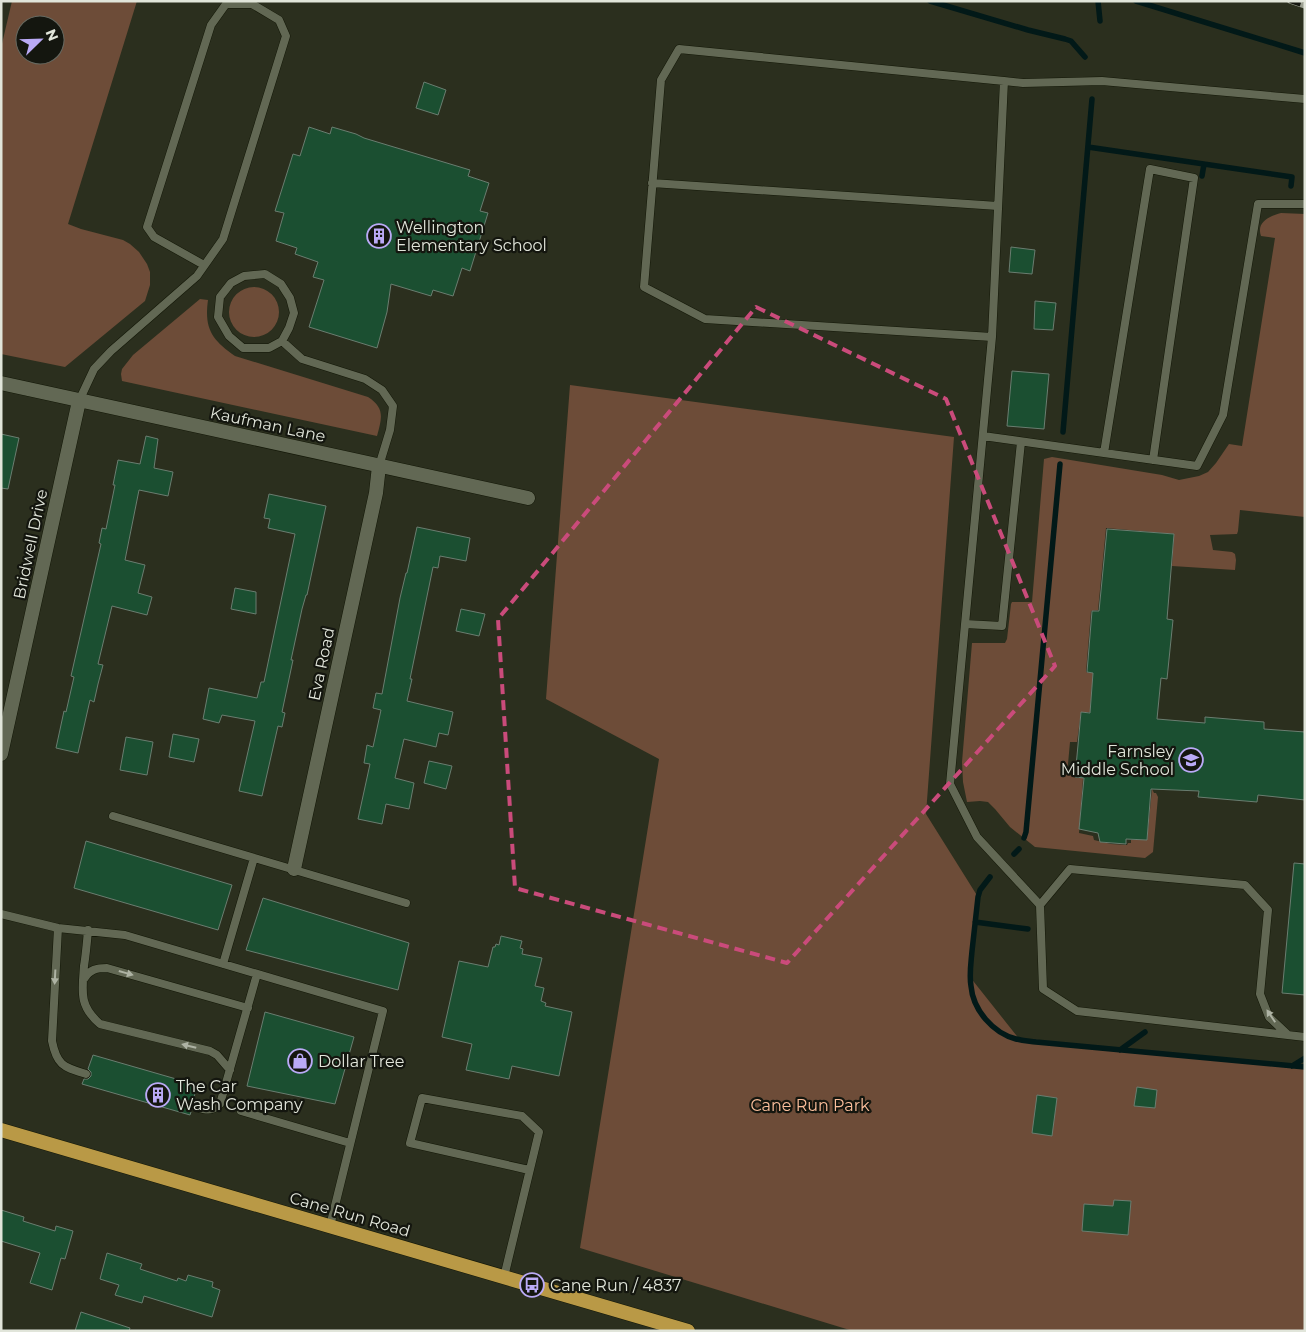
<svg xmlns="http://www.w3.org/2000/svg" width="1306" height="1332" font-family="Montserrat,sans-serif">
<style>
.green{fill:#6d4c38;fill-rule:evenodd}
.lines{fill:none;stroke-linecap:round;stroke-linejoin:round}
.stream{stroke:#021918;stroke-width:5.5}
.building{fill:#1b4f31;stroke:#6a7d70}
.service-casing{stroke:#131707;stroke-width:9}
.minor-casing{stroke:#131707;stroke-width:15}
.trunk-casing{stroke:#131707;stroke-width:15}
.service{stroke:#626854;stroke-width:8}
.minor{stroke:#626854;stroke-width:14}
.trunk{stroke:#b99946;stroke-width:14}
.rail-casing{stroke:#9ca092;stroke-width:5.5}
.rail{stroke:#14160f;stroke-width:4;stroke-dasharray:11;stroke-linecap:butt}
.oneway{fill:#aeb3a4}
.marked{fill:none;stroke:#ca4b7b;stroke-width:4;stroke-dasharray:10 6;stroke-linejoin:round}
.labels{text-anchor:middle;stroke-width:4.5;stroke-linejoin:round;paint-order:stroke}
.poi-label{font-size:16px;fill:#e1e5da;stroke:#14160f;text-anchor:start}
.street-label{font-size:16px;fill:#e1e5da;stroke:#14160f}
.park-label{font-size:16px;fill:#fcbf9c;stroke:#14160f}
</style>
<rect width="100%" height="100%" fill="#2b2f1e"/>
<path class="green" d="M12 1H137L68 224 81 229 123 240 130 244 139 252 147 264 150 272V285L145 301 65 367 1 354V48ZM25 25H55V55H25Z
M1281 213 1305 214V517L1240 510 1238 531 1237 534 1210 535 1213 550 1232 552 1235 554 1236 560 1235 570 1172 566 1174 534 1106 528 1098 610 1091 611 1086 672 1093 673 1090 712H1081L1077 742H1070L1067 775 1074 776 1075 778H1083L1079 833 1093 836 1094 840 1111 844 1127 845 1128 843H1131V840H1147L1152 789 1154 793H1156L1158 797 1153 852 1145 858 1035 847 1010 827 995 809 988 802 980 801 967 802 963 782 962 762 972 643H1005L1007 639 1011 604 1012 602H1032L1044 459 1052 457 1095 464 1162 475 1179 480 1199 476 1208 472 1216 463 1229 444 1242 446 1275 238 1261 236C1256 222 1270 216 1281 213Z
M229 312a25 25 0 1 1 50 0a25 25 0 1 1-50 0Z
M200 299 208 300C204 329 212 340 235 356L368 397C385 408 382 418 377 436L122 381 121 374 122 369 133 355Z
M570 385 954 437 926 814 978 897 970 977 1020 1040 1305 1067V1331H853L580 1248 659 759 546 699Z"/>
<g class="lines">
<path class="stream" d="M930 1 1028 30 1065 39 1071 41 1085 57
M1098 1 1100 21
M1136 1 1305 53
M1088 147 1292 177 1291 186
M1202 176 1204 164
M1063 432 1092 99
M1024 838 1026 832 1060 464
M1014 854 1019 849
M990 877 980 890 978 897C976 915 974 933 972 951 971 963 969 975 971 986 973 1010 993 1033 1016 1039 1023 1041 1029 1041 1036 1042L1305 1067
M975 922 1028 929
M1120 1050 1145 1032
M1292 1066 1305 1058"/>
</g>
<path class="building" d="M424 82 446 90 438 115 416 108Z
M309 127 330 134 332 127 356 134 364 138 470 170 468 176 489 183 480 211 488 213 470 271 462 268 453 296 433 290 431 296 391 284 387 312 377 348 309 327 324 280 313 277 318 262 295 254 297 248 276 241 284 213 275 211 293 154 300 156Z
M1011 247 1035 250 1032 274 1009 272Z
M1035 301 1056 303 1053 330 1034 329Z
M1012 371 1049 374 1044 429 1007 426Z
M1 434 19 438 8 489 1 488Z
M146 436 158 439 154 468 173 472 168 496 139 490 125 560 145 565 138 593 152 597 147 615 112 606 98 664 103 665 98 684 94 702 90 700 78 753 56 748 64 711 66 712 74 677 71 676 101 544 99 543 102 528 106 529 115 485H113L118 460 140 464Z
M269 494 326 506 307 595H306L302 609 291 660H293L282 712 285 713 282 727 278 726 262 796 239 791 255 721 222 715 219 723 203 719 209 688 257 698 261 682H264L295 534 268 528 270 519 264 518Z
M417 527 470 538 466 561 440 556 438 568 433 567 410 679H412L407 701 453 712 448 735 439 733 436 747 404 739 395 778 414 783 409 809 386 804 382 824 358 819 370 764 364 763 367 745 373 747 381 710 373 708 376 693 382 694 400 598 406 573H407Z
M1107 529 1174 534 1167 619 1173 620 1167 679 1161 678 1157 719 1205 723V717L1264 722V729L1305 732V800L1258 795 1257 802 1198 797 1199 791 1151 789 1147 840 1126 839V844L1100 842 1098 833 1079 829 1084 778 1075 777 1078 745 1081 712 1090 713 1093 673 1087 672 1092 611H1099Z
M235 588 256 592V614L231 609Z
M461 609 485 614 479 636 456 631Z
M173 734 199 739 194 762 169 757Z
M126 737 153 742 147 775 120 770Z
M429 761 452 766 446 789 424 783Z
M86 841 232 885 218 930 74 888Z
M1294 863 1305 864V995L1282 993Z
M263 898 409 943 398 990 246 950Z
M501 936 522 941 520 948 523 949 522 954 542 958 535 986 544 988 541 1001 546 1003 545 1006 572 1012 559 1076 512 1066 509 1079 466 1070 472 1044 442 1037 459 961 488 967 493 947H495L496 944 499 945Z
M265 1012 354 1037 335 1104 247 1086Z
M93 1055 197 1085 193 1101 188 1102 187 1105 188 1110 191 1112 190 1115 82 1084 84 1079H88L91 1076V1072L88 1069Z
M1137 1087 1157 1090 1155 1108 1134 1106Z
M1037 1095 1057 1098 1052 1136 1032 1133Z
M1114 1200 1131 1201 1128 1235 1082 1231 1084 1204 1113 1206Z
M1 1210 24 1217 23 1221 55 1231 56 1226 73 1231 65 1259 61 1258 52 1290 30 1283 40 1253 1 1241Z
M107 1253 142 1264 140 1269 177 1281 178 1278 186 1281 188 1275 213 1282 212 1287 220 1290 212 1317 144 1296 142 1303 115 1295 119 1285 100 1279Z
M81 1312 130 1328 129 1331H75Z"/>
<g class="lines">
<g class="service-casing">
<path id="service" d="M1004 81 992 337 705 319 644 287 661 80 679 49 1004 81 1023 83 1102 81 1305 99
M652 183 998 206
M265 274 281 284 290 298 294 313 289 328 282 341 269 348H243L229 336 218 317 220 297 231 283 244 276Z
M992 337 950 784 977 837 1040 905 1043 989 1077 1011 1305 1037
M282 341 302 359 365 379 382 390 393 406 390 430 379 466
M79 401 94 369 111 351 197 276 223 239 286 36 279 20 252 4H226L211 25 147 227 154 237 204 265
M983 436 1197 466 1223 415 1258 204H1305
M1104 453 1150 169 1194 178 1153 460
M965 624 1002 626 1021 442
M113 816 406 903
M1040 905 1070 869 1245 885 1268 910 1260 994 1269 1017 1287 1034
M1 914 58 928 125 935 383 1011 330 1226
M58 928 52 1041C57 1066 64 1067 86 1074
M88 930C87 942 86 954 84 966 82 992 79 1006 100 1024L210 1051 217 1055 230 1070
M223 964 254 858
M84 979C90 969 97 968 107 968L248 1008
M192 1106C203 1109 211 1113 220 1104L257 974
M241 1111 350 1143
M504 1277 539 1132 522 1116 422 1098 410 1143 529 1170"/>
</g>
<g class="minor-casing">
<path id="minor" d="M1 383 528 498
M1 754 79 401
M294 869 376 493 379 466"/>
</g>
<g class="trunk-casing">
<path id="trunk" d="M1 1130 688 1331"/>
</g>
<use href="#service" class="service"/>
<use href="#minor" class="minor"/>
<use href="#trunk" class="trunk"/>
<g class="rail-casing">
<path id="rail" d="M1290 1 1305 6"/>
</g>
<use href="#rail" class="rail"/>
</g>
<defs><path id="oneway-solid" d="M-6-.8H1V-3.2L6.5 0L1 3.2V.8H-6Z" transform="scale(1.25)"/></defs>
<g class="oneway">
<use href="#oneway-solid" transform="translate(126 973) rotate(16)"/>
<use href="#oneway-solid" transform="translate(55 977) rotate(93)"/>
<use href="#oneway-solid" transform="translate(1271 1016) rotate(-124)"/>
<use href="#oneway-solid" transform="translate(189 1046) rotate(-166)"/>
</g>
<path class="marked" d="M756 307 946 399 1055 666 787 963 515 888 498 619Z"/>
<defs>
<g id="building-ring" transform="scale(1.25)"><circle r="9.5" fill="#14160f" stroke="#baaaf6" stroke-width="1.5"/><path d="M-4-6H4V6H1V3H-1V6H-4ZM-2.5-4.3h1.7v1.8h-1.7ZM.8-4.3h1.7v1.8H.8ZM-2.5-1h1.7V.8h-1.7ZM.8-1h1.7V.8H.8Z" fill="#baaaf6"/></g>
<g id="school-ring" transform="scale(1.25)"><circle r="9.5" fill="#14160f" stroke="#baaaf6" stroke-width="1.5"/><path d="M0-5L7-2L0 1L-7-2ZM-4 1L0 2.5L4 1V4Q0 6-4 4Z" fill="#baaaf6"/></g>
<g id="shop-ring" transform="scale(1.25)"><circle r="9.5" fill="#14160f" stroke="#baaaf6" stroke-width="1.5"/><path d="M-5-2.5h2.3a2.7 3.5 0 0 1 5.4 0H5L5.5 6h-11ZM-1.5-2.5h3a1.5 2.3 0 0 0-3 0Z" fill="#baaaf6"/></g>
<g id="bus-ring" transform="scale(1.25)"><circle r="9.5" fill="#14160f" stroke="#baaaf6" stroke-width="1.5"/><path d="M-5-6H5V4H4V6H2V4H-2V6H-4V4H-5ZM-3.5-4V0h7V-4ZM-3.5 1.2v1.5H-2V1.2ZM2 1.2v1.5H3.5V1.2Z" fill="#baaaf6"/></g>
</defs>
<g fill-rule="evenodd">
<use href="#building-ring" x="379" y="236"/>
<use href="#school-ring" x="1191" y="760"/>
<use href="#shop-ring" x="300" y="1061"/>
<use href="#building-ring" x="158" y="1095"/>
<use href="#bus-ring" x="532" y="1285"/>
</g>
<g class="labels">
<g class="poi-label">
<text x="396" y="233">Wellington<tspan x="396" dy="18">Elementary School</tspan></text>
<text x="1174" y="757" text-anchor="end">Farnsley<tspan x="1174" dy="18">Middle School</tspan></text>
<text x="318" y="1067">Dollar Tree</text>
<text x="176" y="1092">The Car<tspan x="176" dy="18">Wash Company</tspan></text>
<text x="550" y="1291">Cane Run / 4837</text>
</g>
<g class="street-label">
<text transform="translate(268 424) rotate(12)" y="6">Kaufman Lane</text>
<text transform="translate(30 544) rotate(-78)" y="6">Bridwell Drive</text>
<text transform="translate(321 664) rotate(-78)" y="6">Eva Road</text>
<text transform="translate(350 1214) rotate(16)" y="6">Cane Run Road</text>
</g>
<g class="park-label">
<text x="810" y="1111">Cane Run Park</text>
</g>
</g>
<rect width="1306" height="1332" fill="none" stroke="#e1e5da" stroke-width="5"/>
<g transform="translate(40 40) rotate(67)"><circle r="24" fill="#14160f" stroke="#666960"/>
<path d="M0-4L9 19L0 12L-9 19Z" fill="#baaaf6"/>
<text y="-8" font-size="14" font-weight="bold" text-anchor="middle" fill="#e1e5da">N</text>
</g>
</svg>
